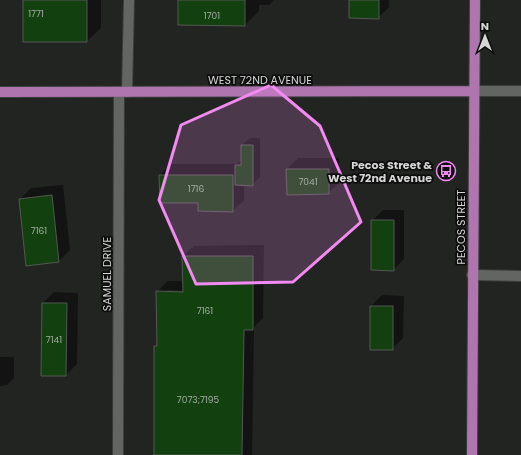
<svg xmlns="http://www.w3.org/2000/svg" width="521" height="455" font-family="Poppins,sans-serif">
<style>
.shadow{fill:#0007;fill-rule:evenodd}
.building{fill:#12400f;stroke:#555855}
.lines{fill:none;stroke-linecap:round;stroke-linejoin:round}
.minor-casing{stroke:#3c3e3c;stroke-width:12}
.major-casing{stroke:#3c3e3c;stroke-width:12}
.minor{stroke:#626562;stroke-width:10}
.major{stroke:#af75af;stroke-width:10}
.marked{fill:#f38af2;fill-opacity:0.2;stroke:#f38af2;stroke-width:3;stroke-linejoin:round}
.labels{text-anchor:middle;stroke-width:3.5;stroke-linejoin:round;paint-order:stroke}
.number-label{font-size:9px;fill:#a4b0a4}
.street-label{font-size:11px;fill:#d5d6d5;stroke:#0c0d0c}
.poi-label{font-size:11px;font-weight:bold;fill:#d5d6d5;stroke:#0c0d0c;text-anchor:end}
</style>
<rect width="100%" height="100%" fill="#222422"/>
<path class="shadow" d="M24 0H101V28L87 41Z
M179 0H274L269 5H259V11L245 25Z
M350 0H389V7L378 18Z
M250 138H260V177L253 184H244V200L233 211 199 202 160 175 171 164H237L242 159V145Z
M298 158H339V183L328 193 287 169Z
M63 185 70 250 59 261 20 199 31 188Z
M383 210H404V259L393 270 372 221Z
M264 245 263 318 254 327 252 455H155V346L158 344 157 292 168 281H183V256L194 246ZM167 290 188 291 187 293 167 292Z
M54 292 78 293 77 364 66 375 43 303Z
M382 295 404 296 403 338 392 349 371 306Z
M0 357H14V378L7 385 0 386Z"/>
<path class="building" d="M23 0H87V42H23Z
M178 0H245V26L178 25Z
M349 0H379V19L349 18Z
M241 145H253V186L235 185V165H241Z
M286 169H329V194L287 195Z
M159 175H233V212L198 211V203H160Z
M52 195 59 262 26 266 19 199Z
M371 220H394V271L371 270Z
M182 256H253V330H244L242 455H154V346H157L156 291 183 292Z
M42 303H67L66 376H41Z
M370 306H393V350H370Z"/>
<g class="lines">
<g class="minor-casing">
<path id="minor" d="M474 91H521
M127 92 129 0
M472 275 521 276
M118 455 119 92"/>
</g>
<g class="major-casing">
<path id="major" d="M0 92 474 91
M472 455 475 0"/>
</g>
<use href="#minor" class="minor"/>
<use href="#major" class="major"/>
</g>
<path class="marked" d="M271 85 320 126 361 222 293 282 196 284 159 200 181 125Z"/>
<defs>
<g id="bus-ring" transform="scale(1)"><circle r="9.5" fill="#0c0d0c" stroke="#f38af2" stroke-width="1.5"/><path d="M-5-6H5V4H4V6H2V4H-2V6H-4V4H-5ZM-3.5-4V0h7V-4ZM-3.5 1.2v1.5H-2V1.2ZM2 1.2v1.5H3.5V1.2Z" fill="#f38af2"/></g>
</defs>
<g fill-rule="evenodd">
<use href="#bus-ring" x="446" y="171"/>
</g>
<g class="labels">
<g class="number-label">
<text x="36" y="17">1771</text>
<text x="212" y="19">1701</text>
<text x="308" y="185">7041</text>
<text x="196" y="192">1716</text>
<text x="39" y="234">7161</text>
<text x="205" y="314">7161</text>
<text x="54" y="343">7141</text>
<text x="198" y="403">7073;7195</text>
</g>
<g class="street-label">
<text x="260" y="84">WEST 72ND AVENUE</text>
<text transform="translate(461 227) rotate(-90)" y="4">PECOS STREET</text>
<text transform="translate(107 274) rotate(-90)" y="4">SAMUEL DRIVE</text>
</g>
<g class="poi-label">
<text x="432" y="169">Pecos Street &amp;<tspan x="432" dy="13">West 72nd Avenue</tspan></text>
</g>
</g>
<g transform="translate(485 36)" stroke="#0c0d0c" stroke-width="3" paint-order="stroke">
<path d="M0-3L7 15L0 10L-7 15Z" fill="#d5d6d5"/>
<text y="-6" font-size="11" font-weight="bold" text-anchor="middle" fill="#d5d6d5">N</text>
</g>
</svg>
